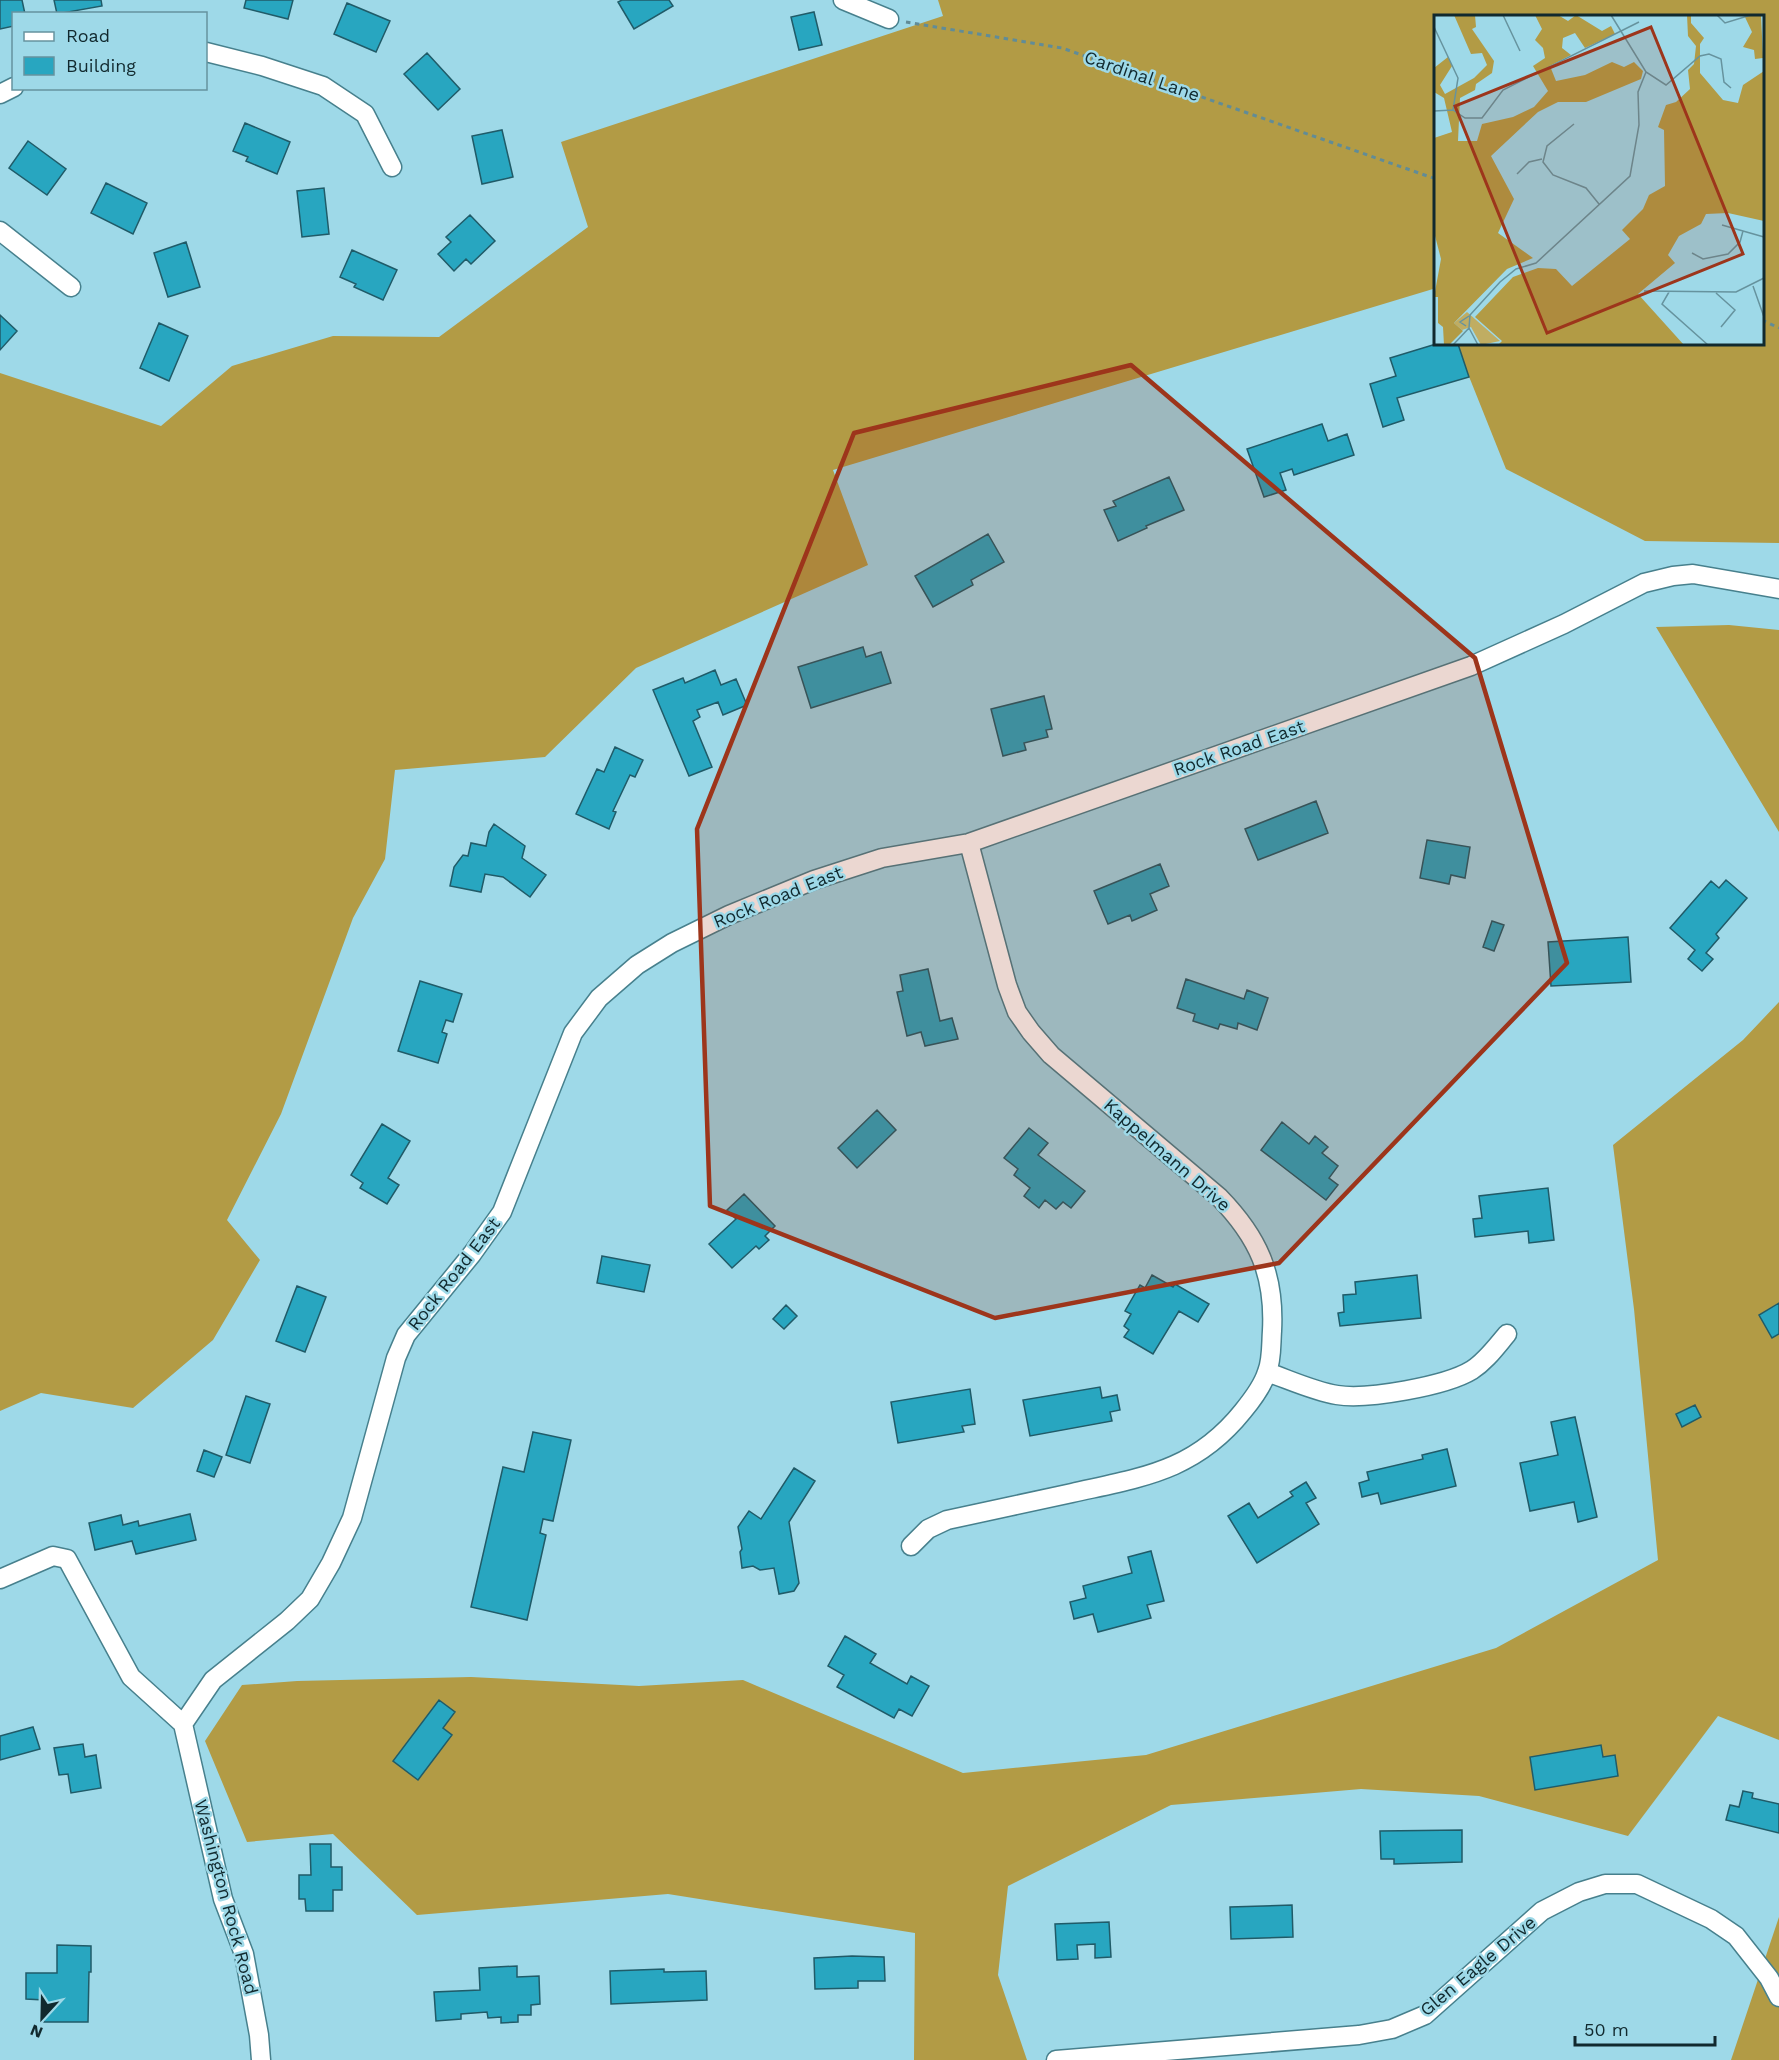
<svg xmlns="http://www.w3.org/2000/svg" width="1779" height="2060" font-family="'Work Sans',sans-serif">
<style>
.forest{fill:#b29b45}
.building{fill:#28a6c0;stroke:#205b68;stroke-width:1.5}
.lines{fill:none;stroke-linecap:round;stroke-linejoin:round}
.minor-casing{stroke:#47808d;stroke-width:21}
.path{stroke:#618c97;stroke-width:3;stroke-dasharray:4.5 4.5;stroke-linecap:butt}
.minor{stroke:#fff;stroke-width:18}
.marked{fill:#9d351b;fill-opacity:0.2;stroke:#9d351b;stroke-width:4.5;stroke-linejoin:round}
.labels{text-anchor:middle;stroke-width:5;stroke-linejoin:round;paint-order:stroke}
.street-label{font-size:18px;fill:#11292e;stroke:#9ed9e8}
.inset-road{fill:none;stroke:#66939e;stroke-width:1.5}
.view{fill:#9d351b;fill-opacity:0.15;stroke:#9d351b;stroke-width:3}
.inset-edge{fill:none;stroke:#11292e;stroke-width:3}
</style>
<rect width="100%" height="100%" fill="#9ed9e8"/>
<path class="forest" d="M938 0H1779V543L1645 541 1506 469 1456 344H1762V16H1436L1435 294 1433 289 833 470 868 565 636 668 545 757 395 770 385 859 353 918 281 1114 227 1220 260 1260 213 1340 133 1408 41 1393 0 1411V373L161 426 232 366 333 336 439 337 588 227 561 142 943 16Z
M1729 625 1779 630V832L1656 627Z
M1779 1002V1740L1718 1716 1628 1836 1479 1796 1361 1789 1171 1805 1008 1886 998 1975 1027 2060H914L915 1933 668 1894 417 1915 333 1834 247 1842 205 1741 242 1685 297 1681 471 1677 639 1686 743 1680 963 1773 1146 1755 1496 1648 1658 1560 1634 1309 1613 1145 1743 1040Z
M1779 1917V2060H1731Z"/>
<path class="building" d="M0 0H22L25 14H14V26L0 29Z
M54 0H101L102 6 57 14Z
M246 0H293L288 19 244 8Z
M622 0H669L673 6 634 29 618 2Z
M347 3 390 21 376 52 334 34Z
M814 12 822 45 799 50 791 17Z
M427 53 460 89 438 110 404 74Z
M245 123 290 142 277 174 246 161 248 157 233 151Z
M502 130 513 177 482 184 472 136Z
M28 141 66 169 47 195 9 168Z
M106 183 147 203 133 234 91 213Z
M324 188 329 234 302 237 297 191Z
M470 215 495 241 471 264 466 259 454 271 438 254 451 242 446 237Z
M186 242 200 287 168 297 154 253Z
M352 250 397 270 383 300 354 287 356 284 340 277Z
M0 315 17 331 0 350Z
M159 323 188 336 169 381 140 368Z
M1436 344H1458L1469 377 1397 398 1404 420 1383 427 1370 384 1396 376 1390 358Z
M1322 424 1328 441 1347 434 1354 455 1294 475 1292 469 1280 473 1286 490 1264 497 1247 449Z
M1169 477 1184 510 1146 526 1147 528 1118 541 1104 510 1116 506 1113 501Z
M988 534 1004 562 971 580 973 585 933 607 915 576Z
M863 647 866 657 881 652 891 683 811 708 798 667Z
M715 670 721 685 736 679 747 705 723 715 718 702 697 710 700 717 693 721 712 767 689 776 653 690 683 678 685 683Z
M1044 696 1052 729 1046 730 1048 737 1024 743 1026 750 1003 756 991 709Z
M615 747 643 760 635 777 630 775 613 811 616 812 609 829 576 814 597 769 604 772Z
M1316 801 1328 833 1258 860 1245 829Z
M494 824 525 846 522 858 546 875 530 897 503 877 485 874 481 892 450 886 454 867 463 855 468 856 471 843 486 846 489 832Z
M1427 840 1470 847 1465 878 1451 875 1449 884 1420 878Z
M1160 864 1169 886 1150 894 1157 910 1132 921 1130 915 1108 924 1094 891Z
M1726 880 1747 898 1716 934 1719 938 1706 953 1713 959 1702 971 1688 959 1695 950 1670 928 1711 881 1719 888Z
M1492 921 1504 925 1494 951 1483 947Z
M1628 937 1631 982 1551 986 1548 942Z
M928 969 940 1021 952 1018 958 1039 925 1046 921 1032 907 1036 897 992 903 991 900 975Z
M1186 979 1244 999 1247 990 1268 998 1257 1030 1238 1023 1237 1029 1220 1024 1218 1029 1193 1021 1195 1014 1177 1008Z
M420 981 462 994 453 1022 446 1020 442 1032 447 1034 438 1063 398 1051Z
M877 1110 896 1130 857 1168 838 1148Z
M1282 1122 1309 1144 1315 1136 1328 1147 1322 1153 1338 1166 1329 1178 1338 1185 1326 1200 1261 1150Z
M382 1124 410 1141 388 1178 399 1185 387 1204 360 1188 363 1183 351 1175Z
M1029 1128 1048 1143 1038 1155 1085 1191 1071 1208 1063 1202 1056 1209 1045 1200 1039 1208 1024 1196 1030 1188 1014 1175 1018 1169 1004 1158Z
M1548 1188 1554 1240 1529 1243 1528 1231 1475 1237 1473 1219 1482 1218 1479 1196Z
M744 1194 775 1226 765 1236 769 1240 759 1249 756 1246 732 1268 709 1244 736 1219 727 1210Z
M602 1256 650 1265 644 1292 597 1283Z
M1152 1275 1173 1287 1175 1284 1209 1304 1198 1322 1179 1311 1153 1354 1124 1337 1129 1330 1124 1326 1131 1314 1125 1311 1140 1285 1145 1288Z
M1417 1275 1421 1318 1340 1326 1338 1313 1344 1312 1343 1295 1356 1294 1355 1282Z
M297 1286 326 1297 305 1352 276 1341Z
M1779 1303V1334L1772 1338 1759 1315Z
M786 1305 797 1316 784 1329 773 1319Z
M1100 1387 1102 1398 1117 1395 1120 1410 1110 1412 1112 1421 1030 1436 1023 1400Z
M970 1389 975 1424 962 1426 964 1432 898 1443 891 1402Z
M246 1396 270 1404 250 1463 226 1455Z
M1695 1405 1701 1417 1682 1427 1676 1414Z
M1575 1417 1597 1517 1578 1522 1574 1502 1530 1511 1520 1463 1558 1455 1551 1422Z
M533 1432 571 1440 553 1521 543 1519 540 1533 546 1535 527 1620 471 1607 503 1467 524 1472Z
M1447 1449 1456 1486 1381 1504 1378 1493 1362 1497 1359 1483 1369 1480 1367 1472 1423 1459 1422 1455Z
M204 1450 222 1457 214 1477 197 1471Z
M794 1468 815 1481 789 1522 799 1583 794 1591 779 1594 774 1568 760 1570 753 1566 742 1568 740 1552 742 1549 738 1527 749 1511 761 1519Z
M1306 1482 1316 1498 1306 1503 1319 1524 1257 1563 1228 1516 1249 1503 1258 1518 1293 1496 1290 1492Z
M190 1514 196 1540 136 1554 132 1541 95 1550 89 1523 121 1515 123 1525 138 1521 139 1526Z
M1151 1551 1164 1601 1147 1605 1151 1618 1098 1632 1093 1614 1074 1619 1070 1602 1086 1598 1083 1586 1132 1573 1128 1557Z
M845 1636 876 1654 870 1663 907 1684 911 1676 929 1686 912 1716 899 1709 894 1718 837 1687 844 1675 828 1666Z
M439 1700 455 1712 443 1728 452 1735 418 1780 393 1761Z
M33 1727 40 1749 0 1760V1736Z
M83 1744 85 1757 96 1755 101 1788 71 1793 68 1774 59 1775 54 1748Z
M1601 1745 1603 1757 1615 1755 1618 1776 1535 1790 1530 1757Z
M1743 1791 1753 1793 1752 1798 1779 1804V1833L1726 1820 1730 1805 1739 1807Z
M1462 1830V1862L1394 1864V1859H1381L1380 1831Z
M310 1844H331V1867H342V1890H333V1911H306L305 1899H299V1875H311Z
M1292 1905 1293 1937 1231 1939 1230 1907Z
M1109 1922 1111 1957 1095 1958V1944L1077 1945 1078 1959 1057 1960 1055 1924Z
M57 1945 91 1946V1972H89L88 2022H44V2000L26 1999V1973H57Z
M852 1956 884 1957 885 1981H858V1988L815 1989 814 1958Z
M517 1966V1977L539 1976 540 2004 531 2005V2015H518V2022L501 2023V2017L488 2018 487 2012 461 2014V2019L436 2021 434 1992 480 1990 479 1968Z
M664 1969V1972L706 1971 707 2000 611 2004 610 1971Z"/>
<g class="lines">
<g class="minor-casing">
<path id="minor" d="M843 0 889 19
M206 52 262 66 323 86 365 114 392 167
M0 94 14 87
M0 231 71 287
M1267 1372C1290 1380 1313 1391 1337 1395 1367 1400 1446 1386 1472 1370 1486 1361 1496 1347 1507 1334
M911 1546 928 1529 947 1520C989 1511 1030 1502 1072 1493 1143 1477 1195 1471 1243 1411 1252 1400 1263 1385 1267 1372 1272 1360 1271 1344 1272 1331 1275 1274 1258 1237 1219 1197L1051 1055 1031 1032 1017 1012 1007 985 969 843
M0 1579 53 1556 67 1559 131 1677 183 1724 223 1899 244 1954 259 2035 261 2060
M183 1724 213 1680 287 1621 310 1599 331 1563 352 1518 396 1358 406 1335 472 1254 502 1212 573 1033 599 998 637 965 672 943 729 915 814 880 882 858 969 843 1471 666 1564 624 1644 583 1673 576 1693 574 1779 589
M1056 2060 1359 2035 1392 2029 1425 2015 1542 1911 1579 1892 1605 1884H1637L1711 1919 1736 1936 1769 1978 1779 1997"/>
</g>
<path class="path" d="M906 22 1062 48 1436 179
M1762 320 1779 328"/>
<use href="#minor" class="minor"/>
</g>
<path class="marked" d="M1131 365 1475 658 1567 963 1279 1263 995 1318 710 1206 697 829 854 433Z"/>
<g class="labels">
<g class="street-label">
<text transform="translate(1142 76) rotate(19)" y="6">Cardinal Lane</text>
<text transform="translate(1239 748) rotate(-19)" y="6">Rock Road East</text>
<text transform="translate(778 897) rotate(-22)" y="6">Rock Road East</text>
<text transform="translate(1167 1155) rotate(41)" y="6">Kappelmann Drive</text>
<text transform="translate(454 1274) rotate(-52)" y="6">Rock Road East</text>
<text transform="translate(226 1897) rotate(75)" y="6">Washington Rock Road</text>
<text transform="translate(1478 1966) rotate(-40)" y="6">Glen Eagle Drive</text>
</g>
</g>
<g transform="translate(1434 15)">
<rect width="330" height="330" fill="#9ed9e8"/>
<path d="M33 297 66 326 47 330 37 312 28 315 20 308Z" fill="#c0ad62"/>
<path d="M20 0H41L42 12 38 14 60 46 58 58 42 69 41 75 26 83 24 126H43L48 109 79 102 100 92 114 76 99 51 111 43 109 33 101 25 108 14 101 0H124L134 6 142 0 168 16 177 11 181 19 151 33 141 18 129 23 128 33 137 40 116 51 122 66 151 60 178 47 190 52 200 47 209 56 207 64 152 87H124L104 97 57 141 80 184 64 218 99 243 73 254 20 308 29 316 15 330H10L9 312 4 308V282H0L7 244 0 217V123L18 117 10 83 0 77V53L14 42 18 51 6 70 11 79 40 63 53 50 48 38 37 39ZM253 0H257V8L270 23 266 29V58L289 85 304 88 309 70 330 56V206L294 198 272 199 267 209 245 221 234 240 241 248 204 279 250 330H64L68 326 41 302 79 262 104 253 122 254 138 271 196 224 188 215 209 194 215 180 231 171 230 115 224 112 232 90 242 87 256 74 254 55 260 49 262 31 254 21ZM310 0H327L329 43 321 44 320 35 309 32 318 17Z" fill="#b29b45"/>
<path class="inset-road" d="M69 0 86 36M177 0 212 57 232 70 266 41 275 39 287 44 290 67 297 73M283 0 291 8 317 0M0 12 24 63 19 95M0 96 19 95 31 103H48L69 75 205 7M140 109 113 131 109 147 119 160 152 173 165 189M83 159 95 147 108 144M288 210 330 222M258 238 269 244 294 239 306 227 309 216M319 271 330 302M210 276 302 277 330 263M235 277 228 289 274 330M282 278 301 295 287 312M32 311 26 307 35 301M35 313 36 300 66 267 82 254 102 248 196 161 205 110 204 77 212 57M35 313 44 330M19 330 35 313"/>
<path class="view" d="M217 12 309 239 113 318 21 91Z"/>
<rect width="330" height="330" class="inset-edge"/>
</g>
<rect x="12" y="12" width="195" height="78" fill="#9ed9e8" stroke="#66939e" stroke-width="1.5"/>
<rect x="24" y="32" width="30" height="9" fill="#ffffff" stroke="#66939e" stroke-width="1.5"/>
<text x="66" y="42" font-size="18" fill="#11292e">Road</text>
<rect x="24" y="57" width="30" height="18" fill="#28a6c0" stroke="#66939e" stroke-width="1.5"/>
<text x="66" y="72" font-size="18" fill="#11292e">Building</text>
<g transform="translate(42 2018) rotate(202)" stroke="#9ed9e8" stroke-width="4.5" paint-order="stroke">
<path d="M0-4.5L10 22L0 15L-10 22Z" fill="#11292e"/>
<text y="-9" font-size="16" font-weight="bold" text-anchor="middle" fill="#11292e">N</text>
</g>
<path d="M1575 2036v9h140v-9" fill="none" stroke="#11292e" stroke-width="3"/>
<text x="1584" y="2036" font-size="18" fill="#11292e" stroke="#9ed9e8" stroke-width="4.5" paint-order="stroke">50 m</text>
</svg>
